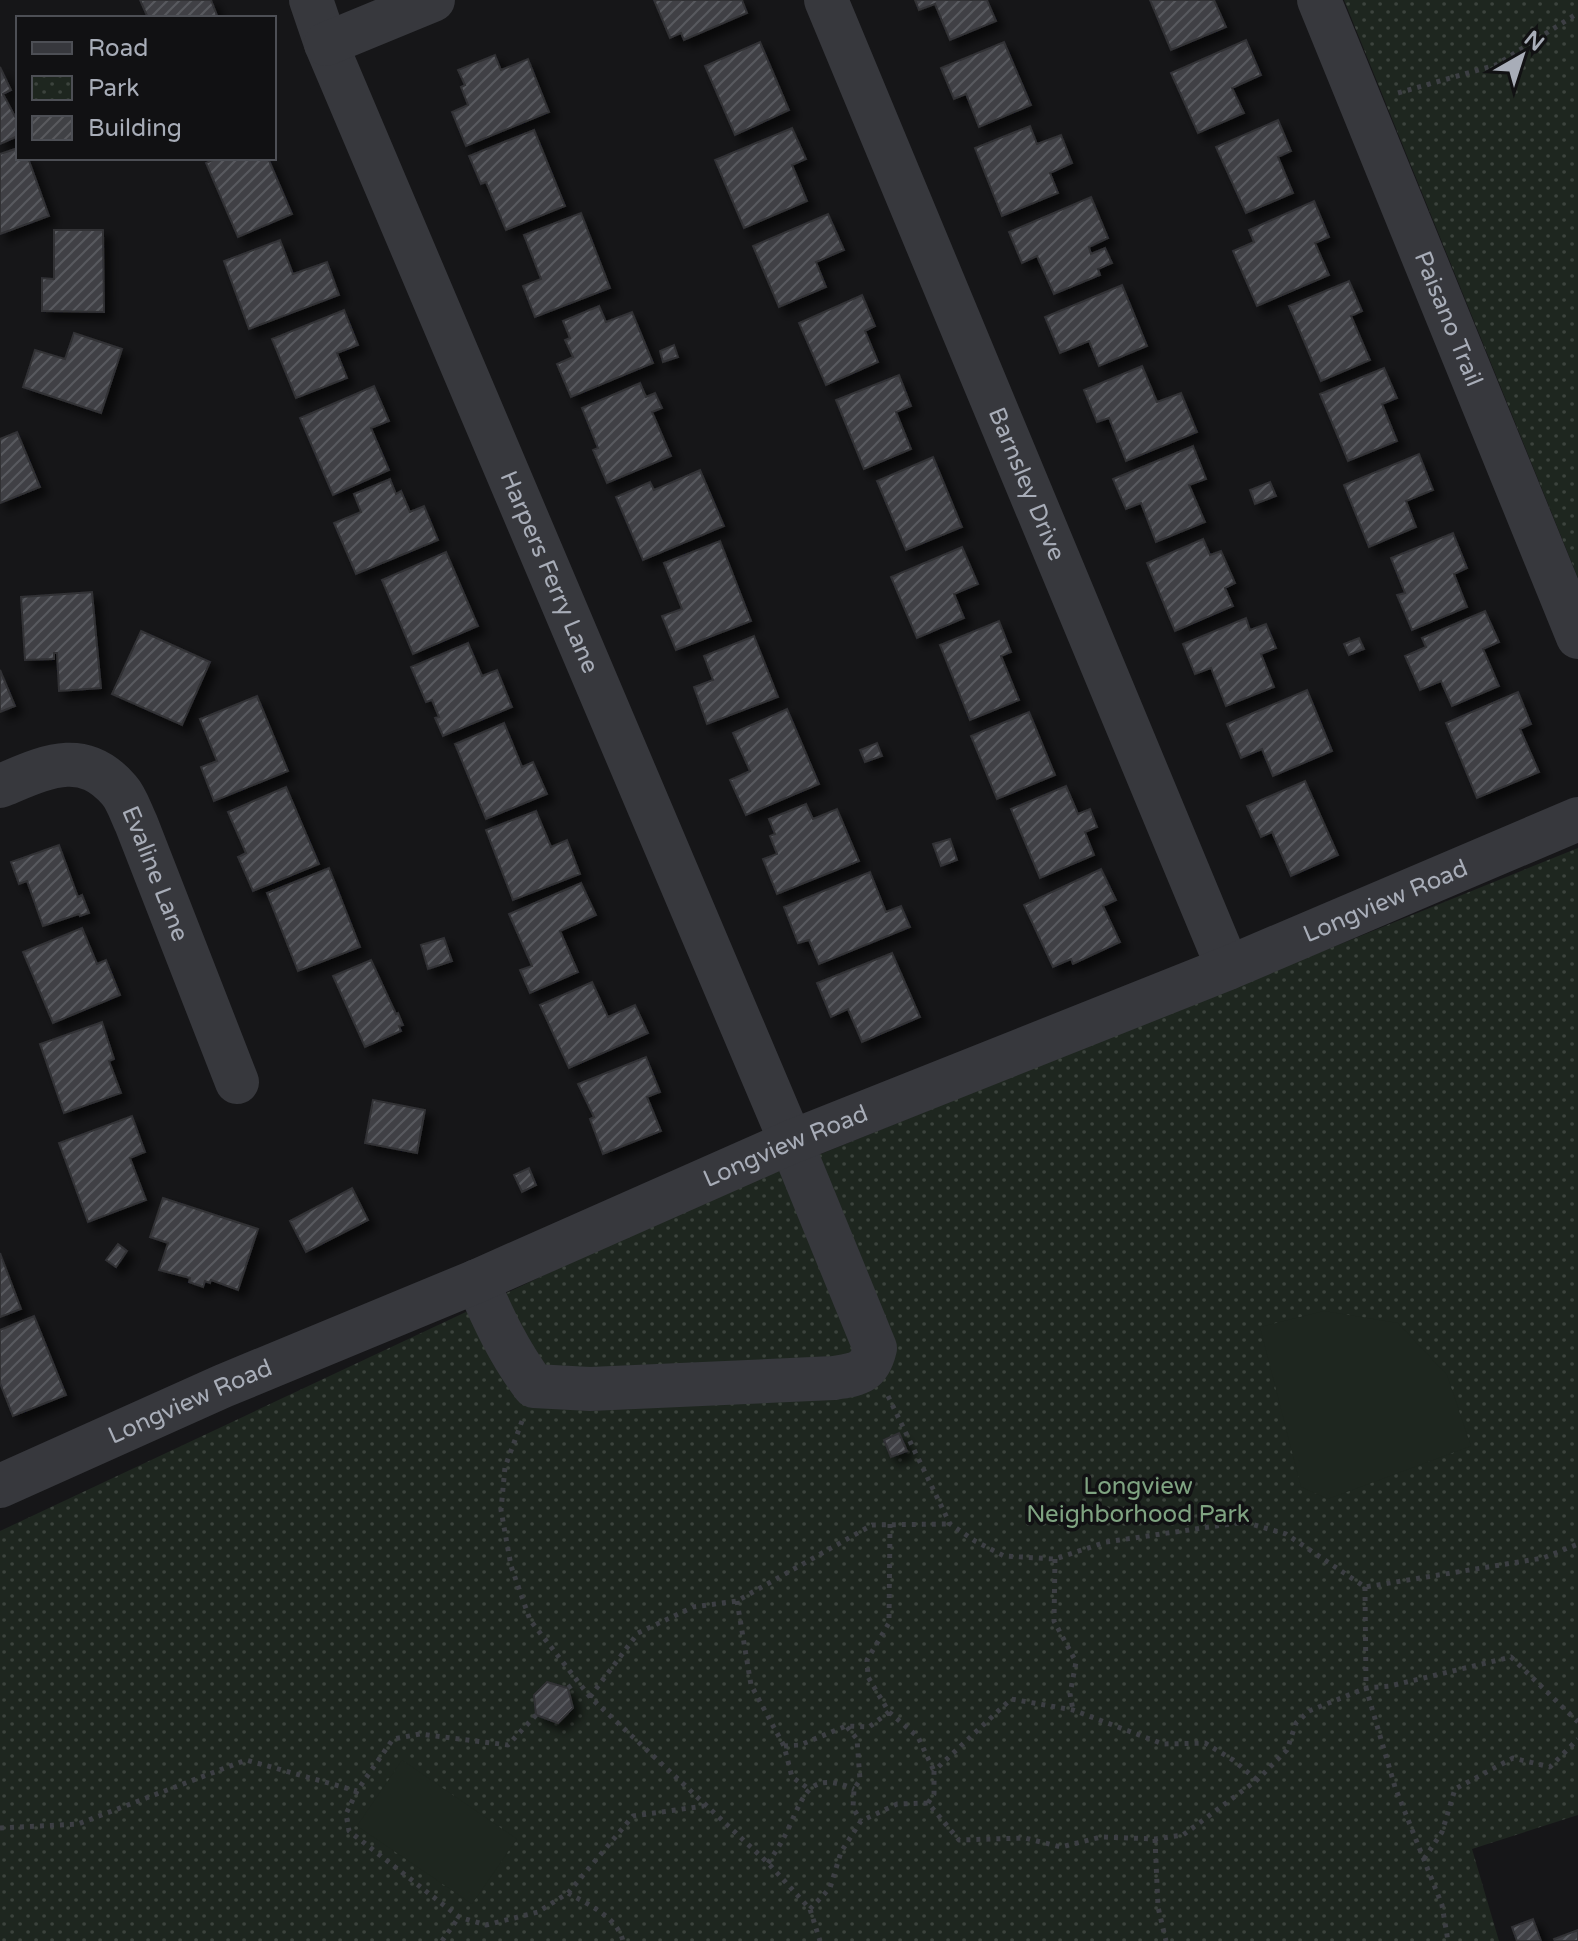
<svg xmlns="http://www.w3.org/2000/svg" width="1578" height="1941" font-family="'Varela Round',sans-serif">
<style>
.park{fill:url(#park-dots)}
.pitch{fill:#1e261f}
.building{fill:url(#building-hatch);stroke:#303034;stroke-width:2;filter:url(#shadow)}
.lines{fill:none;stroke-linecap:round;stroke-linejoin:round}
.path{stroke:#3d3f44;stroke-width:5;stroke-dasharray:4 6;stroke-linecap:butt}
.minor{stroke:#37383d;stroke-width:44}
.labels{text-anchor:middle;stroke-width:7;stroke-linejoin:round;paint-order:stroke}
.street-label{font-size:24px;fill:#a8adb8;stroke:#111113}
.park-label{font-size:24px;fill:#7fa381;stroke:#111113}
</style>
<defs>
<pattern id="park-dots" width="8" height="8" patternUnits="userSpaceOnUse" patternTransform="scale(2)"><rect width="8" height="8" fill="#1e261f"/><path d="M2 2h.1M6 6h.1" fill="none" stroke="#3c433d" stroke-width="1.8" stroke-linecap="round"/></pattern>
<pattern id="building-hatch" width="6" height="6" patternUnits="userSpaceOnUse" patternTransform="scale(2)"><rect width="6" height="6" fill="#404145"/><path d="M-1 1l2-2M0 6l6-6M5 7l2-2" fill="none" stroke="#595a5e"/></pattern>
<filter id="shadow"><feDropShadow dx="7" dy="7" stdDeviation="4" flood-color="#0009"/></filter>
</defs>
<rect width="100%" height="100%" fill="#161618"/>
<path class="park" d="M1344 0H1578V578Z
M1578 848V1815L1472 1849 1499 1941H0V1531L687 1208Z"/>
<path class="pitch" d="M1324 1311 1398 1323 1447 1375 1471 1446 1328 1499 1301 1487 1260 1327Z
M402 1760 517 1839 472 1904 357 1826Z"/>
<path class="building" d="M140 0H211L218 18H148Z
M654 0H742L747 13 684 40 681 33 670 38Z
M915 0H987L996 21 950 40 935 4 919 10Z
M1150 0H1214L1226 27 1171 50Z
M1246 40 1261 75 1232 88 1244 113 1198 133 1171 73Z
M760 42 789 110 735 135 705 66Z
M1004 42 1031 105 979 127 966 94 954 99 941 68Z
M495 55 501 70 528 59 549 112 466 146 452 112 468 105 461 87 465 85 458 70Z
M0 67 11 90 3 94 18 122V136L0 144Z
M1278 120 1291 151 1278 157 1293 193 1246 213 1216 147Z
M1030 126 1037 144 1061 135 1072 163 1050 173 1058 193 1002 216 975 148Z
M792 128 806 159 792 165 807 201 744 228 715 160Z
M534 130 565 206 506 230 486 182 481 184 469 156Z
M18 148V158H28L49 216 0 234V154Z
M217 158H268L292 214 238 237 206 163Z
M1091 197 1108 238 1089 247 1091 254 1105 248 1112 263 1098 269 1100 275 1054 294 1037 256 1022 263 1009 232Z
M1314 201 1329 237 1315 243 1329 275 1257 306 1233 251 1254 242 1249 230Z
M581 213 610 288 535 317 523 286 541 279 524 235Z
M828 214 844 250 816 262 826 287 779 307 753 246Z
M54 230H103L104 312 42 311V278L54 279Z
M280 240 293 274 327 262 339 295 249 329 224 261Z
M1349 281 1362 311 1351 316 1370 360 1321 381 1289 306Z
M1122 285 1147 346 1099 366 1089 341 1060 353 1045 317Z
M862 295 875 326 865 331 878 362 826 385 799 323Z
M599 306 606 322 632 312 653 363 571 397 557 364 573 357 565 340 570 338 563 321Z
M344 310 358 345 337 353 347 378 296 398 272 339Z
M74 333 122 349 101 413 23 387 35 350 65 359Z
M674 345 678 357 663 362 660 351Z
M1142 366 1157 402 1181 393 1197 432 1126 461 1109 418 1097 422 1084 390Z
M1384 368 1397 398 1382 404 1397 441 1348 461 1320 394Z
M899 375 911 406 896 412 911 449 864 469 836 400Z
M640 383 646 397 655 393 662 408 652 412 671 456 607 483 593 450 598 448 582 408Z
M374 386 389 421 371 428 389 470 333 495 300 418Z
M17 432 40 487 0 503V439Z
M1193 446 1206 479 1189 485 1205 522 1156 542 1141 503 1126 509 1113 479Z
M1419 454 1433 490 1406 501 1416 527 1369 547 1344 485Z
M933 457 962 527 906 550 877 481Z
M700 470 724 526 643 560 616 497 650 482 654 490Z
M390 479 396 494 401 491 410 512 424 506 438 540 356 574 334 523 361 512 354 494Z
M1270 482 1276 496 1255 504 1250 490Z
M1453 533 1467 568 1454 574 1467 607 1412 630 1397 595 1405 593 1391 558Z
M1203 539 1210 555 1221 551 1235 583 1225 588 1233 606 1175 631 1147 563Z
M720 541 751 621 676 650 662 616 682 609 664 563Z
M962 547 978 584 954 594 964 618 917 638 891 577Z
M446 552 478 626 413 654 382 580Z
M92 592 101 688 59 691 57 653H54V659L25 660 21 597Z
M1485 611 1499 642 1483 649 1499 686 1452 706 1441 681 1420 690 1405 656 1426 647 1422 638Z
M1246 618 1250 630 1266 624 1276 648 1261 654 1274 687 1226 706 1211 668 1195 674 1183 644Z
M999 621 1011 652 1001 656 1019 700 970 720 940 645Z
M141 631 210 662 182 725 112 694Z
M754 636 778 697 707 724 694 687 713 680 704 656Z
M1359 638 1364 649 1349 655 1344 644Z
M468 643 482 676 497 670 512 707 443 736 435 718 439 717 432 700 426 702 411 667Z
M0 670 15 706 0 712Z
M1307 690 1332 751 1273 776 1262 749 1241 758 1227 724Z
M1518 692 1531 724 1520 729 1539 772 1477 798 1446 723Z
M257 696 288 771 214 801 201 767 217 761 200 719Z
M787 709 819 784 746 815 730 780 750 771 733 733Z
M1029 712 1055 775 997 799 971 736Z
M504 723 522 767 533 762 547 794 486 819 455 744Z
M877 743 882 756 865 762 860 750Z
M1305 781 1338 855 1291 876 1272 832 1261 837 1247 806Z
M1066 786 1078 814 1090 809 1097 827 1085 832 1094 855 1040 878 1011 809Z
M286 787 319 864 253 891 238 857 246 853 228 812Z
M806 804 813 819 837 809 859 861 777 894 763 859 777 854 770 836 775 834 769 819Z
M536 811 551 847 567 840 580 874 513 900 486 830Z
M950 839 957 860 941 866 933 844Z
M59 845 78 897 82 895 89 913 80 916 79 914 43 926 27 881 19 884 11 862Z
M329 868 360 947 298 971 267 893Z
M1101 869 1116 900 1103 906 1120 942 1073 964 1071 959 1053 967 1024 905Z
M870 872 886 912 901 906 910 927 819 964 809 940 798 943 784 907Z
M581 883 596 915 560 931 578 972 530 993 520 970 532 966 509 914Z
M82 928 97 964 106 960 120 995 53 1023 23 952Z
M444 938 452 961 428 969 421 945Z
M892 953 920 1017 862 1042 848 1009 831 1017 817 983Z
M371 960 396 1014 398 1013 403 1025 399 1026 401 1031 365 1047 333 976Z
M592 982 608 1017 635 1005 648 1033 569 1068 540 1005Z
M102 1022 114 1059 109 1061 121 1093 64 1113 40 1044Z
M646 1057 660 1092 647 1097 661 1131 603 1154 590 1119 594 1117 578 1084Z
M373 1100 425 1110 417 1153 365 1143Z
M132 1116 145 1152 130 1158 146 1200 88 1222 59 1143Z
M529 1168 536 1185 522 1192 514 1175Z
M352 1188 368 1220 306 1252 290 1221Z
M163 1198 258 1229 238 1290 211 1280 210 1283 205 1281 203 1287 189 1282 190 1278 159 1270 168 1243 150 1237Z
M118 1244 127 1251 116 1267 106 1260Z
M0 1253 21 1309 0 1317Z
M34 1316 66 1395 13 1416 0 1383V1330Z
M899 1433 907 1451 891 1457 884 1440Z
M547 1682 568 1688 573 1708 558 1723 536 1715 534 1695Z
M1533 1919 1541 1941H1517L1512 1927Z
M1578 1930V1941H1555L1554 1939Z"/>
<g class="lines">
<path class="path" d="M1398 93 1496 65 1578 13
M888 1396 950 1524 975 1541 1004 1556 1055 1559 1106 1542 1244 1522 1286 1534 1365 1587 1543 1558 1578 1544
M522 1421 505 1467 501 1510 511 1566 530 1620 590 1697 768 1863 810 1909 820 1941
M890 1524 889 1623 867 1660 868 1677 889 1712 918 1737 934 1771
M1055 1559 1054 1621 1076 1662 1070 1694 1073 1710
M1365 1587 1366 1688 1395 1787 1442 1905 1448 1941
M737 1601 751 1685 784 1746 792 1777 809 1789
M568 1688 576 1682
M590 1697 638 1633 693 1607 737 1601 872 1525 950 1524
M536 1715 508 1745 420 1734 393 1739 357 1791 346 1814 349 1831 459 1917 486 1925 538 1912 568 1893 633 1816 704 1806
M847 1727 857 1739 860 1780 854 1789 853 1808 861 1821
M784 1746 800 1745 846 1726 869 1727 889 1712
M928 1803 934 1794V1771L1011 1699 1073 1710 1163 1744 1205 1743 1233 1760 1257 1780
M0 1828 78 1824 246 1760 357 1791
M1155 1839 1158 1907 1166 1941
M1424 1859 1442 1832 1455 1789 1513 1758 1550 1767 1578 1739
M768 1863C776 1851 784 1839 790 1825 805 1792 811 1771 854 1789
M568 1893C589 1905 617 1917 623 1941
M810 1909 830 1888 841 1852 861 1821 897 1804 928 1803 959 1840 1025 1838 1061 1847 1101 1837 1155 1839 1183 1835 1257 1780 1287 1750 1296 1723 1309 1711 1366 1688 1390 1686 1511 1657 1578 1722
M442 1941 459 1917"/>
<g class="minor">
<path id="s1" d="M311 0 326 44 791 1142 875 1348C869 1374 857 1374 834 1378L590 1389 534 1386C509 1353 493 1318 477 1281"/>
<path id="s2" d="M826 0 1228 968"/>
<path id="s3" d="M1319 0 1578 637"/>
<path d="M326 44 433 0"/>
<path id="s4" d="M0 786C44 768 82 747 119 790 127 799 131 813 136 823L237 1082"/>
<path id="s5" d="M0 1486 223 1386 477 1281 791 1142 1228 968 1578 819"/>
</g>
</g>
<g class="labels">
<g class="street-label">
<text dy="8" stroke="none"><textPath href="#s3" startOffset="344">Paisano Trail</textPath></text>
<text dy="8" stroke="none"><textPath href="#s2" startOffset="524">Barnsley Drive</textPath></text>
<text dy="8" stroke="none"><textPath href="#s1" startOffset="620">Harpers Ferry Lane</textPath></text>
<text dy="8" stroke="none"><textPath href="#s4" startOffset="222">Evaline Lane</textPath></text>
<text dy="8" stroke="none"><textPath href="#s5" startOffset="1504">Longview Road</textPath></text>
<text dy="8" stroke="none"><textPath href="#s5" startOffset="856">Longview Road</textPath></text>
<text dy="8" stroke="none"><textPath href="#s5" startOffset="208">Longview Road</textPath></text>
</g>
<g class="park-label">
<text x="1138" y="1494">Longview<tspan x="1138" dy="28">Neighborhood Park</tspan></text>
</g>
</g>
<rect x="16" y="16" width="260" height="144" fill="#111113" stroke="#4d4f55" stroke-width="2"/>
<rect x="32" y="42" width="40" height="12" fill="#37383d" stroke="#4d4f55" stroke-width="2"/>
<text x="88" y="56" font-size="24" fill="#a8adb8">Road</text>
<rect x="32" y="76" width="40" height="24" fill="url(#park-dots)" stroke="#4d4f55" stroke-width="2"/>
<text x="88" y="96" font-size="24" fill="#a8adb8">Park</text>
<rect x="32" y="116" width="40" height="24" fill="url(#building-hatch)" stroke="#4d4f55" stroke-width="2"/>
<text x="88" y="136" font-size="24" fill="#a8adb8">Building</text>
<g transform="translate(1522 56) rotate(39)" stroke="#111113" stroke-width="6" paint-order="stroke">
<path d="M0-6L14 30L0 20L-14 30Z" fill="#a8adb8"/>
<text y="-12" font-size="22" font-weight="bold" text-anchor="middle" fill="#a8adb8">N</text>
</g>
</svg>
